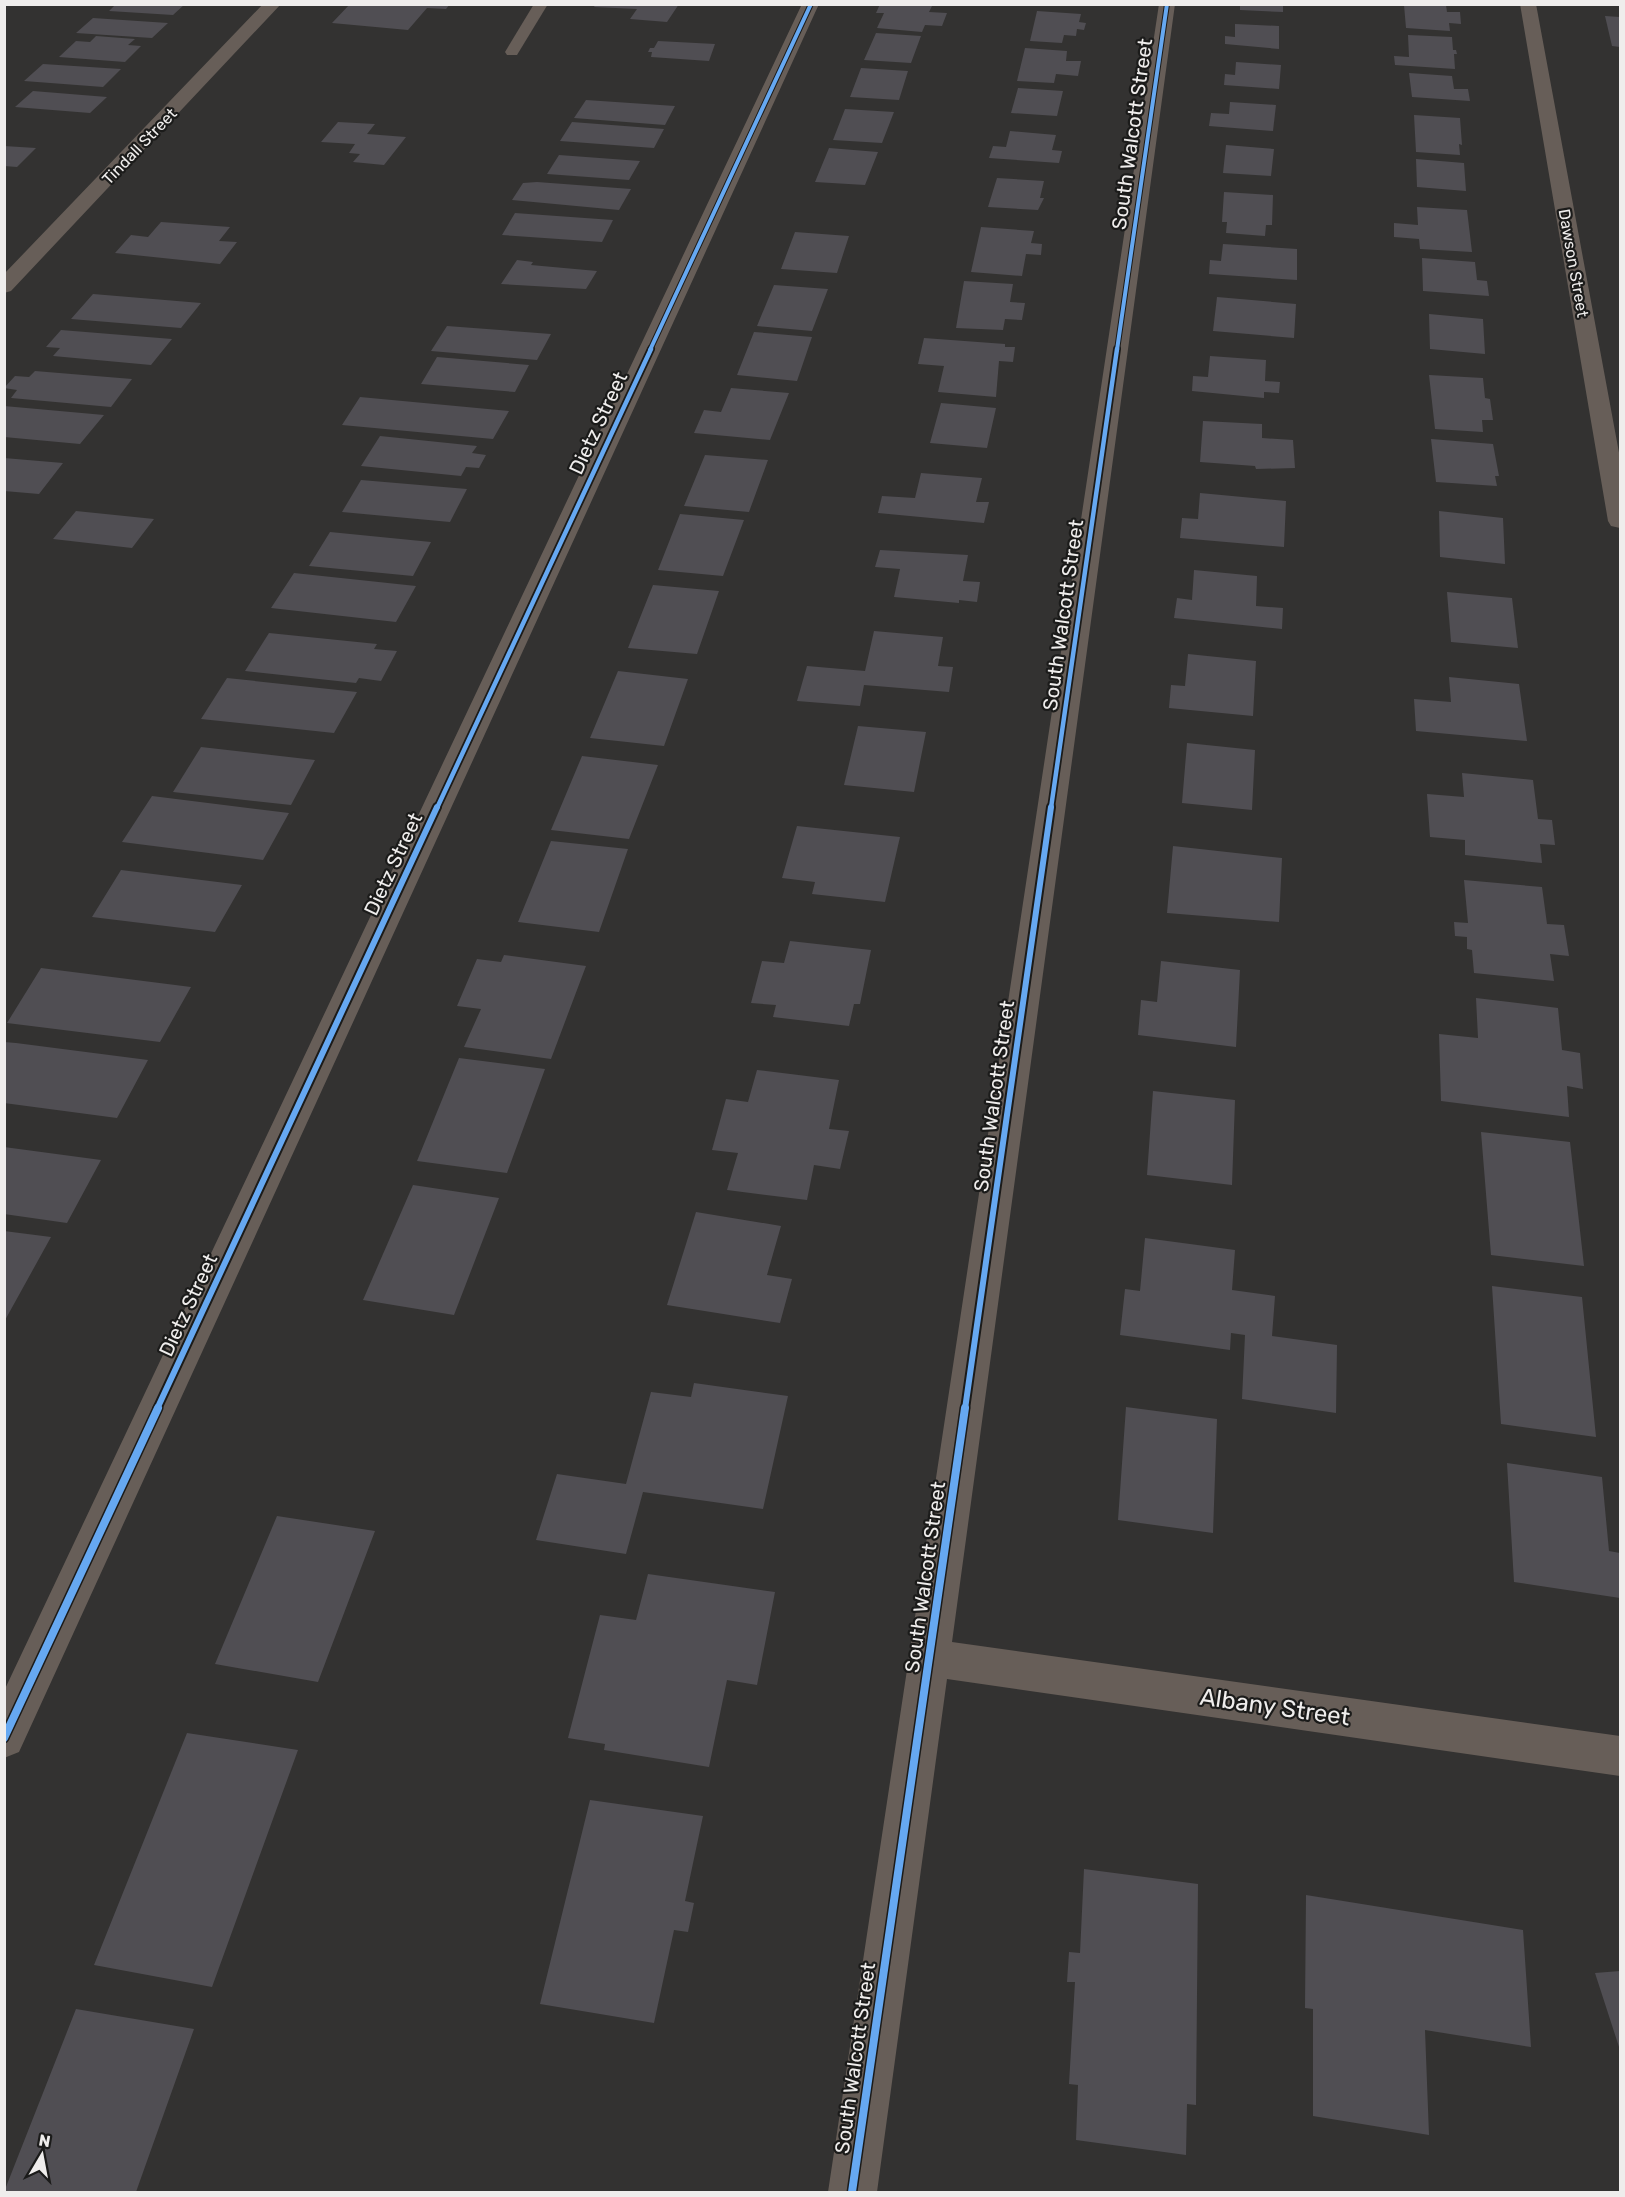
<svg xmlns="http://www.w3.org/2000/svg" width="1625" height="2197" font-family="Rubik,sans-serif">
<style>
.building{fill:#504e53}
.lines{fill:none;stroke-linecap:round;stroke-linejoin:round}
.lane{fill:#675e58;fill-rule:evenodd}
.street{fill:#675e58;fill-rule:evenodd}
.cycleway-far3-casing{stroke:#1b1b1a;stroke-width:6}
.cycleway-far2-casing{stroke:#1b1b1a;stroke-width:8}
.cycleway-far1-casing{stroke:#1b1b1a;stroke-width:10}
.cycleway-casing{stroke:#1b1b1a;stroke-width:11}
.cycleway-far3{stroke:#66a8f1;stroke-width:4}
.cycleway-far2{stroke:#66a8f1;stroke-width:4.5}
.cycleway-far1{stroke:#66a8f1;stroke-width:6}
.cycleway{stroke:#66a8f1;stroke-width:8}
.labels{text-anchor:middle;stroke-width:4.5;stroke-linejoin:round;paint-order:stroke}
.far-street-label{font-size:16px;fill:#efedec;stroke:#1b1b1a}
.street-label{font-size:20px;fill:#efedec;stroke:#1b1b1a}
.near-street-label{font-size:24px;fill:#efedec;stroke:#1b1b1a}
</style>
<rect width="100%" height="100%" fill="#333231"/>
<path class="building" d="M116 4H185L173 15 109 11Z
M350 4H450L446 9 427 8 408 30 332 23Z
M596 4H679L667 22 630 19 637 9 594 7Z
M880 4 932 6 929 12 947 13 942 26 925 25 922 32 877 28 884 13H876Z
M1240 4H1283V12L1240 10Z
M1404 5H1446L1447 12H1460L1461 24 1449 23 1450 31 1406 28Z
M1037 11 1081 14 1079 22 1086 23 1084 30 1077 29 1076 36 1064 35 1062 43 1030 41Z
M1605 16 1620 17V47L1612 46Z
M93 18 168 23 152 38 76 33Z
M1235 24 1279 26V49L1225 44V36L1235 37Z
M876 33 921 36 911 63 864 60Z
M1408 35 1452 37 1453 50H1456L1457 54H1454L1455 69 1395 65 1394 56 1409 57Z
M96 36 135 39 128 45 141 46 125 62 59 57 76 41 90 42Z
M658 41 715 44 709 61 651 57 652 52H648L650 48H654Z
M1025 48 1067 51 1066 61H1081L1078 76 1056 74 1054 83 1017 81Z
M1236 62 1281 65 1279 89 1224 85 1225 74 1235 75Z
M43 64 121 69 103 87 24 81Z
M861 68 908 71 899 100 850 97Z
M1409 73 1452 76 1454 89H1468L1470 101 1412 97Z
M1018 88 1063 91 1057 116 1011 113Z
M33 91 107 97 90 113 15 107Z
M586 100 675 106 665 125 574 118Z
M1230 102 1276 105 1273 131 1209 126 1211 113 1229 114Z
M845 109 894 112 882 143 833 140Z
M1414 115 1460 118 1462 145 1459 144 1460 155 1416 152Z
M338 122 375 124 367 134 406 137 384 165 353 162 360 154 349 153 355 144 321 142Z
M572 122 664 129 654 148 560 141Z
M1010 131 1056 135 1052 150 1062 151 1059 163 989 158 993 146 1006 147Z
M1226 145 1274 149 1271 176 1223 173Z
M4 146 36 148 17 167 4 166Z
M829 148 878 152 865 185 815 182Z
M559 155 640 161 629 180 547 174Z
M1416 159 1464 163 1466 191 1417 187Z
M997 178 1044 181 1040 198H1044L1038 210 988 207Z
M537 182 631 189 619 210 512 200 523 183Z
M1224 192 1273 195 1272 225H1266L1265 236 1226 233 1227 222H1222Z
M1417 207 1467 210 1472 252 1420 249 1419 239 1394 237V223L1418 225Z
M515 213 613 220 602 242 502 235Z
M161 222 230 227 219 241 237 242 220 264 115 253 131 235 148 237Z
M981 227 1034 231 1031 243 1042 244 1041 255 1026 254 1022 276 971 272Z
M795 232 849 236 837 273 781 269Z
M1223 244 1297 249V280L1209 274 1210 260 1221 261Z
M1422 258 1475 262 1477 280 1487 281 1489 296 1423 291Z
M517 260 533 262 531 265 597 271 586 289 501 284Z
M964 281 1013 284 1010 302 1025 303 1022 320 1005 319 1003 330 956 328Z
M774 285 828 289 812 331 757 326Z
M93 294 201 303 181 328 71 319Z
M1217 297 1296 304 1294 338 1213 331Z
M1429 314 1483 319 1485 354 1430 349Z
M447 326 551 334 537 360 431 351Z
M61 330 172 339 151 365 53 356 60 348 46 347Z
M754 332 812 337 797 381 737 375Z
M924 338 1005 344V347H1015L1013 362 999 361 996 397 938 392 944 366 918 364Z
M1210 356 1266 360 1265 381 1280 382 1279 393 1264 392V398L1192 391 1193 376 1208 377Z
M437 357 529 365 515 392 421 384Z
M35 371 132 379 111 407 11 398 17 390 4 388 15 376 29 377Z
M1429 375 1483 378 1485 398 1490 399 1493 420H1482L1483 432 1435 429Z
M731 388 789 393 770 440 694 433 704 410 721 412Z
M360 397 509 411 493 439 342 425Z
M941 403 996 408 987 448 930 443Z
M4 406 104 415 80 444 4 437Z
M1203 421 1262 424V438L1293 440 1295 468 1256 469 1255 466 1200 462Z
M380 436 477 446 472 453 486 455 479 468 466 467 461 476 361 466Z
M1431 439 1493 444 1499 476H1495L1497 486 1436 482Z
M705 455 768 460 749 512 684 506Z
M4 458 63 463 39 494 4 491Z
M921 473 982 478 976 502H989L984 523 878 513 882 496 915 498Z
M361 480 467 489 450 522 342 512Z
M1200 493 1286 501 1284 547 1180 538 1182 518 1198 519Z
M76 511 154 519 132 548 53 539Z
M1439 511 1503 518 1505 564 1440 557Z
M680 514 744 520 723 576 658 570Z
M330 532 431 542 413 576 309 566Z
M880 550 968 555 963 581 980 582 977 602 959 600V603L894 597 900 569 875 567Z
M1194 570 1257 576 1256 606 1283 608 1282 629 1174 618 1177 598 1192 600Z
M294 573 416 586 396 622 271 608Z
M653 585 719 591 697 654 628 648Z
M1447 592 1512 598 1518 648 1451 642Z
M874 631 943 637 938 666 953 667 949 692 864 685 860 706 797 701 807 666 865 671Z
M269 633 377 644 374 649 397 651 381 681 359 678 356 683 245 671Z
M1188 654 1256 661 1253 716 1169 708 1171 685 1185 686Z
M618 671 688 679 664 746 590 738Z
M1449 677 1519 684 1527 741 1416 731 1414 699 1451 702Z
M227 678 357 692 334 733 201 719Z
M858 726 926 732 914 792 844 785Z
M1187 743 1255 750 1252 810 1182 803Z
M201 747 315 760 291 805 173 792Z
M582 756 658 765 629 839 551 830Z
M1462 773 1533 780 1538 819 1552 820 1555 845 1540 844 1542 863 1465 855V840L1430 837 1427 794 1464 797Z
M152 796 289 813 263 860 122 842Z
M797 826 900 837 885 902 812 894 815 882 782 878Z
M551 841 628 849 599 932 518 922Z
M1173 846 1282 858 1279 922 1167 913Z
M121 870 242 885 215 932 92 917Z
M1464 880 1542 887 1547 924 1564 925 1569 956 1550 954 1554 981 1474 973 1472 950 1467 949V937L1455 936 1454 922 1468 923Z
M790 941 871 950 860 1004H854L849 1026 773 1017 776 1005 751 1003 762 961 784 963Z
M504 955 586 966 551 1059 464 1047 481 1009 457 1006 477 959 501 962Z
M1161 961 1240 970 1236 1047 1138 1035 1141 1000 1157 1002Z
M41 968 191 987 160 1042 7 1023Z
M1476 998 1558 1008 1562 1050 1580 1053 1583 1089 1567 1086 1569 1117 1441 1101 1439 1034 1478 1038Z
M4 1042 16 1043 148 1060 117 1118 4 1103Z
M459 1058 545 1069 507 1173 417 1161Z
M757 1070 839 1080 829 1129 849 1131 840 1169 814 1165 807 1200 727 1190 738 1153 712 1150 726 1099 748 1102Z
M1153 1091 1235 1100 1232 1185 1147 1175Z
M1481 1132 1570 1142 1584 1266 1491 1255Z
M4 1147 101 1160 67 1223 4 1214Z
M413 1185 499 1198 454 1315 363 1300Z
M696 1212 781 1226 767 1275 792 1279 780 1323 667 1305Z
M4 1231 51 1237 4 1322Z
M1145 1238 1235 1250 1232 1290 1275 1296 1272 1336 1337 1345 1336 1413 1242 1399 1245 1335 1231 1333 1230 1350 1120 1335 1125 1289 1140 1291Z
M1492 1286 1582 1297 1596 1437 1501 1424Z
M694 1383 788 1396 763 1509 643 1492 626 1554 536 1540 557 1474 626 1484 651 1392 691 1397Z
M1126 1407 1217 1419 1213 1533 1118 1520Z
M1507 1463 1602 1477 1609 1551 1620 1553V1598L1514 1582Z
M277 1516 375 1531 318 1682 215 1664Z
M648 1574 775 1592 757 1685 727 1680 709 1767 604 1750 605 1744 568 1738 600 1615 636 1620Z
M187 1733 298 1750 212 1987 94 1965Z
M590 1800 703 1816 685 1901 694 1903 688 1932 674 1930 654 2023 540 2004Z
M1084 1869 1198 1884 1196 2105 1187 2104 1186 2155 1076 2140 1078 2085 1069 2084 1075 1982H1067L1069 1952 1080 1953Z
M1306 1895 1523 1930 1531 2047 1425 2030 1429 2135 1313 2116V2009L1305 2008Z
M1620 1971V2050L1595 1973Z
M76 2009 194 2029 136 2192H4Z"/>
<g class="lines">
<path class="lane" d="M534 4H548L517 55H507L505 52Z"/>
<path class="street" d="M263 4H281L11 291 4 293V274Z
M802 4H819L19 1752 4 1758V1691Z
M1159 4H1175L952 1642 1620 1736V1776L947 1679 877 2192H828Z
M1520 4H1536L1620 458V528L1611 526 1608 521Z"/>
<g class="cycleway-far3-casing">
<path id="cycleway-far3" d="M650 350 811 4
M1117 350 1167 4"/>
</g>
<g class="cycleway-far2-casing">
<path id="cycleway-far2" d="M437 808 651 349
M1051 808 1117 349"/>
</g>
<g class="cycleway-far1-casing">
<path id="cycleway-far1" d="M157 1409 437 807
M965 1409 1051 807"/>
</g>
<g class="cycleway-casing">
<path id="cycleway" d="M4 1738 158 1408
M852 2192 965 1408"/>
</g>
<use href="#cycleway-far3" class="cycleway-far3"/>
<use href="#cycleway-far2" class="cycleway-far2"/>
<use href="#cycleway-far1" class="cycleway-far1"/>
<use href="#cycleway" class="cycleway"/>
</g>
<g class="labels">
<g class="far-street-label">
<text transform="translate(139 146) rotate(-46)" y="6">Tindall Street</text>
<text transform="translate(1574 263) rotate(80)" y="6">Dawson Street</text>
</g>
<g class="street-label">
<text transform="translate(1132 134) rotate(-82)" y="7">South Walcott Street</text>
<text transform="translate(598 423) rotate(-65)" y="7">Dietz Street</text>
<text transform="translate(1063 615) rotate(-82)" y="7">South Walcott Street</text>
<text transform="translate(393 864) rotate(-65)" y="7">Dietz Street</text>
<text transform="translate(994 1096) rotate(-82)" y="7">South Walcott Street</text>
<text transform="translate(188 1305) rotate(-65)" y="7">Dietz Street</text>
<text transform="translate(925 1577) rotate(-82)" y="7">South Walcott Street</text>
<text transform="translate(855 2058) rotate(-82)" y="7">South Walcott Street</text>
</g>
<g class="near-street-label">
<text transform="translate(1275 1707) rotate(8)" y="8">Albany Street</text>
</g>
</g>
<rect width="1625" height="2197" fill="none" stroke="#efedec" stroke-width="12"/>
<g transform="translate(42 2155) rotate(10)" stroke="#1b1b1a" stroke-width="4.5" paint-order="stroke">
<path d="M0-4.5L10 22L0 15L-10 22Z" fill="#efedec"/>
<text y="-9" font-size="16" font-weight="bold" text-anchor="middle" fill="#efedec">N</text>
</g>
</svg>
